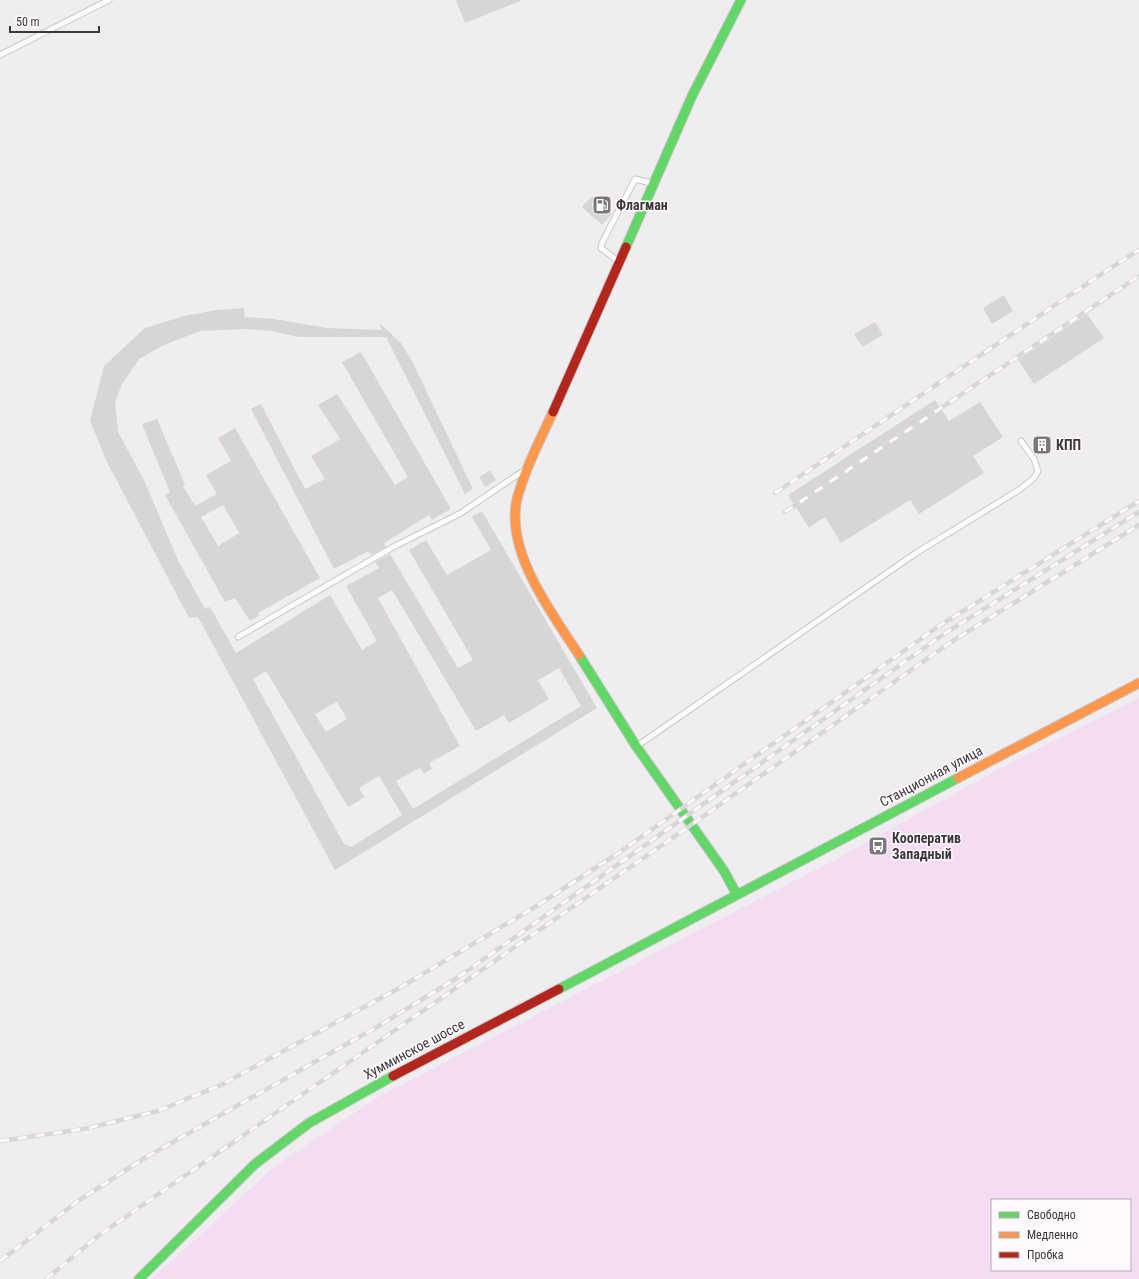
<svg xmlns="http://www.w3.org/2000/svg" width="1139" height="1279" font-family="'Roboto Condensed',sans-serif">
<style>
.green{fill:#f4ddf3;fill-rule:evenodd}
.building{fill:#d8d5d8;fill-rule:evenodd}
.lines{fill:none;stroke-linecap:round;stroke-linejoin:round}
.lane-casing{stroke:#c9c7c9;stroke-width:7}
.fast-casing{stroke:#c9c7c9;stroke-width:11}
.slow-casing{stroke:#c9c7c9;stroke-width:11}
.jam-casing{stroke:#c9c7c9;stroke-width:11}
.lane{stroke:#fdfcfd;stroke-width:5}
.fast{stroke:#63d668;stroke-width:9}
.slow{stroke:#ff974d;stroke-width:9}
.jam{stroke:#b3261e;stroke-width:9}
.rail-casing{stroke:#d8d7d8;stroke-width:4.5}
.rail{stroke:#fff9fe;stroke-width:3;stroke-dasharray:9;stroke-linecap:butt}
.labels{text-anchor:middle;stroke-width:3;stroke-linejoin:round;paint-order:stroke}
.poi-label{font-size:14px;font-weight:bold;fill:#3a383a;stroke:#fff9fe;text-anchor:start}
.street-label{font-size:14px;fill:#3a383a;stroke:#fff9fe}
</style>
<rect width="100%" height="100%" fill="#f0edf0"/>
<path class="green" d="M1139 698V1279H152L275 1166 378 1097 844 855 995 771ZM992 1200H1130V1270H992Z"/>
<path class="building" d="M456 0H520V1L465 23Z
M592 196 612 214 602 225 582 207Z
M1004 295 1013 311 992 324 983 308Z
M244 308 245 317 274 319 327 328 382 330 379 323 387 330 401 343 412 361 473 489 465 494 386 337H299L271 331 247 329 200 331 164 345 139 359 122 384 115 402 118 432 144 480 178 560 205 609 210 607 236 653 330 595 362 650 377 641 346 586 379 568 375 562 390 554 458 668 473 660 409 550 426 540 447 575 491 550 472 517 482 511 597 708 335 870 198 617 189 618 107 462 90 421 104 366 145 328 184 316 216 310ZM392 590 476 731 504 715 509 723 549 699 538 680 559 668 581 706 413 809 396 781 420 768 424 774 432 769 429 763 460 746 378 598ZM266 671 348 807 365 797 359 788 379 776 402 815 351 847 344 844 253 679ZM337 702 347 719 326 732 315 714Z
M1087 314 1104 338 1034 384 1018 360Z
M875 322 883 335 862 347 854 334Z
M361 352 451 509 432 520 429 515 384 543 386 547 371 555 369 552H367L334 569 251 409 261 404 305 489 325 479 311 456 340 439 318 405 337 394 395 485 408 477 342 362Z
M935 400 949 421 980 402 1003 437 973 456 984 473 919 514 910 500 841 543 825 517 809 528 788 495Z
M157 419 185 485 183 486 195 506 217 494 206 475 231 461 218 438 235 428 320 578 258 613 259 616 250 621 235 598 225 602 165 495 170 492 142 424ZM223 505 239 533 218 546 201 517Z
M490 470 496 480 485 487 479 477Z"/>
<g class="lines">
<g class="lane-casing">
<path id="lane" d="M0 55 109 0
M619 262 601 248 602 243 635 179 651 183
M238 637 395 546 461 513 523 471
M637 746 916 553 1019 490 1033 479 1038 471 1034 459 1021 441"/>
</g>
<g class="fast-casing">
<path id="fast" d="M626 247 692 96 741 0
M579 655 636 746 724 871 737 895
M559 989 958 778
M139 1279 255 1164 309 1123 393 1076"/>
</g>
<g class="slow-casing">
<path id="slow" d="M553 412C540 440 525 469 517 499 505 552 552 613 579 655
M958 778 1139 683"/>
</g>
<g class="jam-casing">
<path id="jam" d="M553 412 626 247
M393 1076 559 989"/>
</g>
<use href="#lane" class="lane"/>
<use href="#fast" class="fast"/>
<use href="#slow" class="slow"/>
<use href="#jam" class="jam"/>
<g class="rail-casing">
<path id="rail" d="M775 493 1106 271 1139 250
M785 512 1139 276
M0 1141 84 1129 158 1111 221 1085 401 987 535 907 620 852 939 626 1139 501
M0 1261 78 1201 148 1156 377 1027 457 978 944 634 1139 512
M46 1279 98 1236 691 825 951 642 1139 525"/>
</g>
<use href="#rail" class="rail"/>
</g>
<defs>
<g id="fuel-square" transform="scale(1)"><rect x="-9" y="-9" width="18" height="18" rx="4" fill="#7a777a" stroke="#fff9fe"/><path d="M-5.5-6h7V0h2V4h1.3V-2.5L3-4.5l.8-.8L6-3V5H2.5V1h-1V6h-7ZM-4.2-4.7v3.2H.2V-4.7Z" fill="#fff"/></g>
<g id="building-square" transform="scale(1)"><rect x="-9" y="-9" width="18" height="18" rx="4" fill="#7a777a" stroke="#fff9fe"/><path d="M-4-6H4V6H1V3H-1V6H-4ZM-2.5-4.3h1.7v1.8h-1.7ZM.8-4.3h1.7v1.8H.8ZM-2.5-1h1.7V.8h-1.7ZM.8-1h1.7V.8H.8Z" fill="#fff"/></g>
<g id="bus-square" transform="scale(1)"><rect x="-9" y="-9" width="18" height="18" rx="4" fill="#7a777a" stroke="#fff9fe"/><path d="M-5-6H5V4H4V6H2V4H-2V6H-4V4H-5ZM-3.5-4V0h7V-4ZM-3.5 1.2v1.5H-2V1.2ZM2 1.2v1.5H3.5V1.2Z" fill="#fff"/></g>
</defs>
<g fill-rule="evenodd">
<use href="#fuel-square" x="602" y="205"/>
<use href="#building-square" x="1042" y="445"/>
<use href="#bus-square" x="878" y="846"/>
</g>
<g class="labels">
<g class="poi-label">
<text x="616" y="210">Флагман</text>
<text x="1056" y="450">КПП</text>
<text x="892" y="843">Кооператив<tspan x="892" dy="16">Западный</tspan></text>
</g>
<g class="street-label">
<text transform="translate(931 776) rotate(-28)" y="5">Станционная улица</text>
<text transform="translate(414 1049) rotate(-28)" y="5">Хумминское шоссе</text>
</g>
</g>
<rect x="991" y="1199" width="140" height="72" fill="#fff9fe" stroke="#b0acb0"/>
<rect x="999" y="1212" width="20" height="6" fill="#63d668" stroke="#b0acb0"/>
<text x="1027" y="1219" font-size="12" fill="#3a383a">Свободно</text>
<rect x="999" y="1232" width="20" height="6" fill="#ff974d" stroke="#b0acb0"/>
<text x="1027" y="1239" font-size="12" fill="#3a383a">Медленно</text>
<rect x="999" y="1252" width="20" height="6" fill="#b3261e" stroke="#b0acb0"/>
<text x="1027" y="1259" font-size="12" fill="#3a383a">Пробка</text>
<path d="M10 26v6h89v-6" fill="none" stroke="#3a383a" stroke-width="2"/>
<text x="16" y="26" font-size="12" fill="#3a383a" stroke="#fff9fe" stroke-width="3" paint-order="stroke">50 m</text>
</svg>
